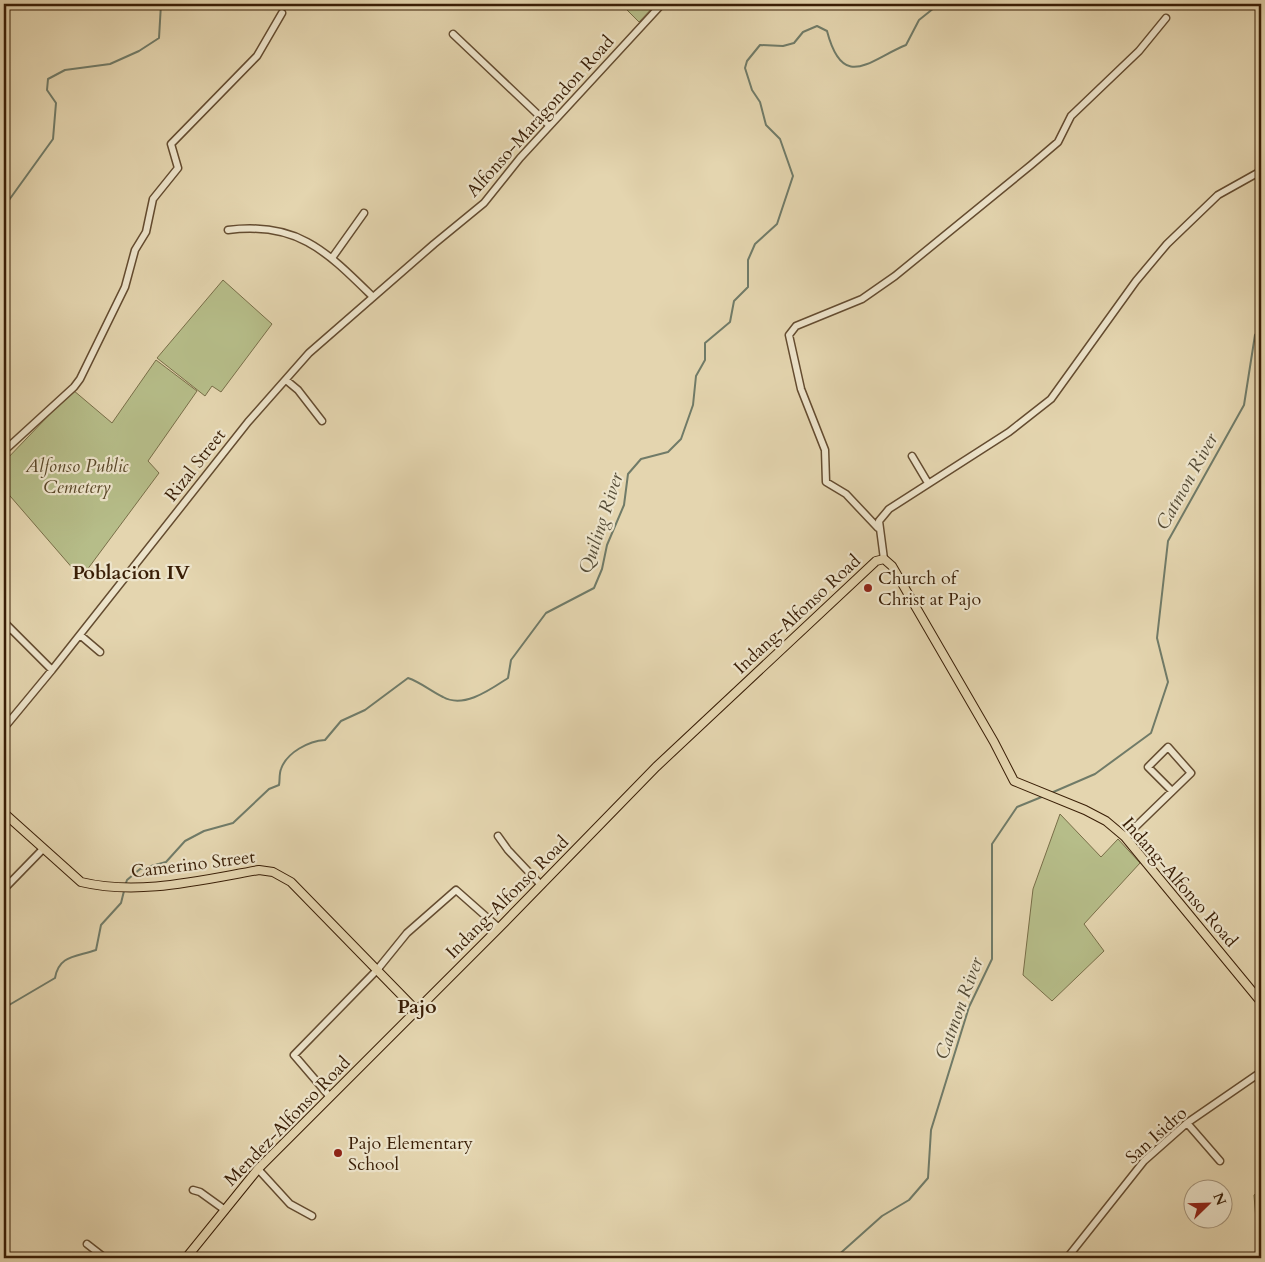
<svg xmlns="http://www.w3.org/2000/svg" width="1265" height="1262" font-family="Cardo,serif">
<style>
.green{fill:#b6bd89;stroke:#786e48}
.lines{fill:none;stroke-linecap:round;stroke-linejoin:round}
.stream{stroke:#707b68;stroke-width:2}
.minor-casing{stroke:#644c30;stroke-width:9}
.major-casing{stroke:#391e06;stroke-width:10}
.minor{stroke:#ede4cb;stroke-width:6}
.major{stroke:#e4d5af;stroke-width:8}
.poi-dot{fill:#8f2418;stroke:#ede4cb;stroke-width:2}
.labels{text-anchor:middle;stroke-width:4.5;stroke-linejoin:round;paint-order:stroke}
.street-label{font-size:18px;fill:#391e06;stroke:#ede4cb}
.park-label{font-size:18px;font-style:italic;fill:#584627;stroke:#ede4cb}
.poi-label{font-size:18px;fill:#391e06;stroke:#ede4cb;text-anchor:start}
.water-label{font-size:19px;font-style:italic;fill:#554c37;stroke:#ede4cb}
.quarter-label{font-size:20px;font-weight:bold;fill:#391e06;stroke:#ede4cb}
</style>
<rect width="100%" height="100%" fill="#e4d5af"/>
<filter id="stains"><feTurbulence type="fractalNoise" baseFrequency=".004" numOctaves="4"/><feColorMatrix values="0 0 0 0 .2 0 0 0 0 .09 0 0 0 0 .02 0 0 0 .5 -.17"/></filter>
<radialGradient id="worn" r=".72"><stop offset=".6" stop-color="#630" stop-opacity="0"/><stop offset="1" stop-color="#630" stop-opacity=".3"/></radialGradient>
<path class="green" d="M621 4H656L639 22Z
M223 280 272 324 221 392 212 386 205 396 157 358Z
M156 360 197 391 148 461 159 473 81 578 4 489V462L73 390 112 423Z
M1060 814 1101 857 1118 839 1140 863 1084 924 1104 951 1052 1001 1023 975 1033 889Z
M1261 1190V1258H1259L1254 1195Z"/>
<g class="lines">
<path class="stream" d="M4 207 53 139 56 103 47 90 48 79 65 70 110 64 139 51 159 38 161 4
M1051 793 1095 774 1151 733 1168 682 1157 638 1168 541 1244 405 1255 335 1261 328
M125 886 127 880 140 869 166 862 185 841 204 831 233 823 269 789 279 785C280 780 279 774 281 769 287 752 309 741 325 740L341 721 365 710 408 678C420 682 431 691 443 697 464 709 491 689 508 678L511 660 546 613 594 588 602 569 607 545 624 505 628 474 641 459 668 452 681 439 693 405 696 376 705 360V343L730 322 734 301 748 287V260L755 244 777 224 793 176 780 139 766 125 760 102 752 90 745 68 747 61 760 45 783 46 794 43 803 32 817 26 827 31C843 92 869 60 906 45L919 20 939 4
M4 1008 55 978C59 955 76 957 96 950L101 925 121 903 124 891
M835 1258 882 1216 909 1200 928 1178 931 1130 969 1007 992 959V844L1017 807 1044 796"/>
<g class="minor-casing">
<path id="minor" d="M453 34 549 125
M228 230C298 221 327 252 373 297
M332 258 364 213
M286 380 298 390 322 421
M4 451 74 387 80 379 125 287 135 250 146 232 153 199 178 168 171 144 257 56 282 13
M912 456 928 483
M878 528 846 494 826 482 825 450 801 389 789 335 796 326 862 299 895 276 1031 165 1058 142 1071 116 1139 51 1166 18
M884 559 879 521 889 509 1009 432 1051 399 1136 281 1167 244 1218 195 1261 171
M4 622 52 670
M4 635 10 628
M80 635 100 652
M4 728 52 670 248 422 309 353 434 244 484 203 520 158 662 4
M498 836 508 850 541 885
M1125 837 1191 773 1168 747 1148 767 1172 791
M4 889 43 849
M330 1097 294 1055 377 970 407 933 456 890 499 928
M1187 1123 1220 1161
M258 1169 290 1204 312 1216
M193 1190 200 1192 225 1210
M87 1244 105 1258
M1067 1258 1144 1161 1187 1123 1261 1072"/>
</g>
<g class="major-casing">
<path id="major" d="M4 813 81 882C139 896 201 880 259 870L273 872 291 882 416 1010
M186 1258 258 1169 499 928 656 767 876 561 884 559 892 566 994 742 1014 781 1085 810 1106 821 1125 837 1261 1002"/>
</g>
<use href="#minor" class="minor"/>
<use href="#major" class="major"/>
</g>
<g class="poi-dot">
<circle cx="868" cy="588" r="5"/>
<circle cx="338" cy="1153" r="5"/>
</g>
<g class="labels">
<g class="street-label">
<text transform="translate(540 116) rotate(-48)" y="6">Alfonso-Maragondon Road</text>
<text transform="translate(195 465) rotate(-52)" y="6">Rizal Street</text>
<text transform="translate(797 614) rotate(-43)" y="6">Indang-Alfonso Road</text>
<text transform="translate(193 864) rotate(-7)" y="6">Camerino Street</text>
<text transform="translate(1180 882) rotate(49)" y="6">Indang-Alfonso Road</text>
<text transform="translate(507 897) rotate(-45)" y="6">Indang-Alfonso Road</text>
<text transform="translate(287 1121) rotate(-46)" y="6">Mendez-Alfonso Road</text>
<text transform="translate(1156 1135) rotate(-42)" y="6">San Isidro</text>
</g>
<g class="park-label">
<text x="77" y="472">Alfonso Public<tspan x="77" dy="21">Cemetery</tspan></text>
</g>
<g class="poi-label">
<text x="878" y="584">Church of<tspan x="878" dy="21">Christ at Pajo</tspan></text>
<text x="348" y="1149">Pajo Elementary<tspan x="348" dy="21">School</tspan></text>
</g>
<g class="water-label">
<text transform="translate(1186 481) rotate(-61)" y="7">Catmon River</text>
<text transform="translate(600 523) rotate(-72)" y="7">Quiling River</text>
<text transform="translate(958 1008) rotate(-70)" y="7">Catmon River</text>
</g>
<g class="quarter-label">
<text x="131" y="579">Poblacion IV</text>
<text x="417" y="1013">Pajo</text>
</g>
</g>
<rect width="1265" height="1262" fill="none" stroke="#e4d5af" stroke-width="20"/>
<rect x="5" y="5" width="1255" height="1252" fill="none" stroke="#391e06" stroke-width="2.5"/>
<rect x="10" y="10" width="1245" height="1242" fill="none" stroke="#391e06"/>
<g transform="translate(1208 1204) rotate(67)"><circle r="24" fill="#ede4cb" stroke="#a5957c"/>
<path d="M0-4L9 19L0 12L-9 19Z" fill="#8f2418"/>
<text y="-8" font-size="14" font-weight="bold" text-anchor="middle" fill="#391e06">N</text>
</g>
<rect width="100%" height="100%" filter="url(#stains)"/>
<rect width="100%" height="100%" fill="url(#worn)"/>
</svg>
